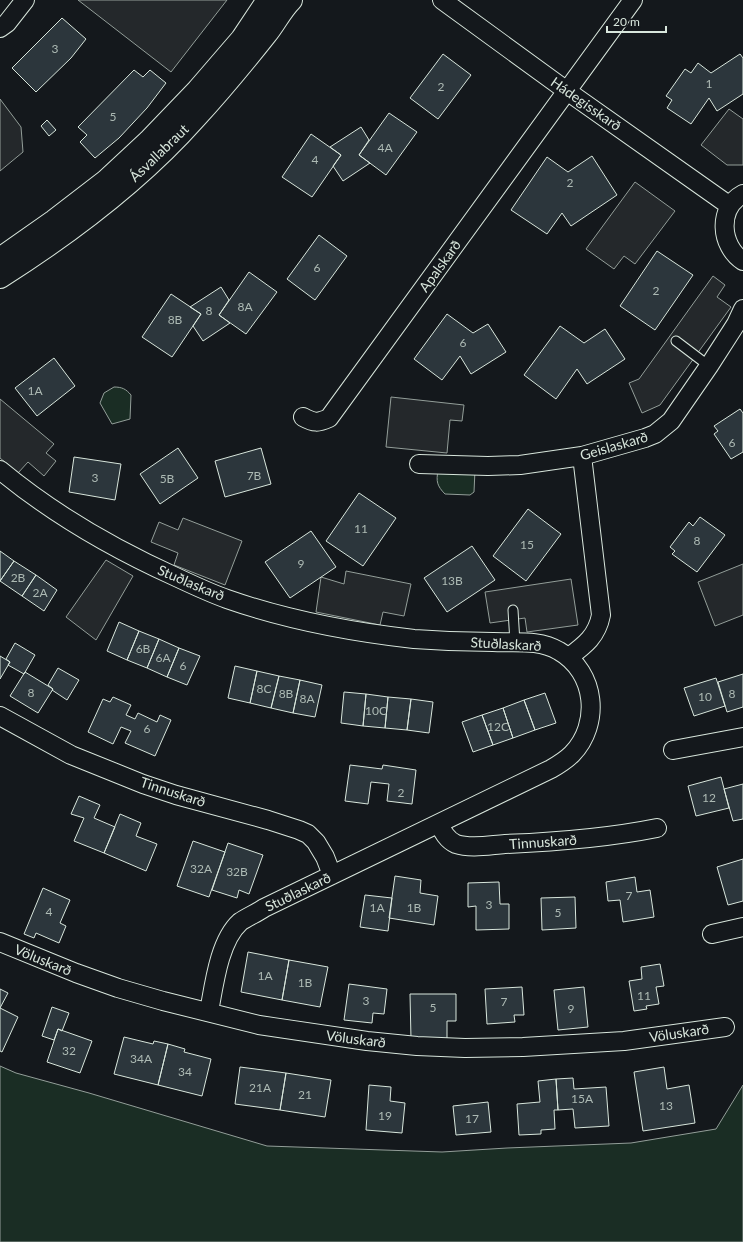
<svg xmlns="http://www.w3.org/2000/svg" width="743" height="1242" font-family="Lato,sans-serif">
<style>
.green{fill:#1a2d24;stroke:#939e99}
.parking{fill:#24282b;stroke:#939e99}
.building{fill:#2c363c;stroke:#d8e6dc}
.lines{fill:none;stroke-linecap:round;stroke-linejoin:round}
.lane-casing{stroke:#d8e6dc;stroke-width:11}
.street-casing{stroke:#d8e6dc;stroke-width:20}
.secondary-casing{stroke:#d8e6dc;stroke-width:24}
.lane{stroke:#14181c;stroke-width:9}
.street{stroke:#14181c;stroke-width:18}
.secondary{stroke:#14181c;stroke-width:22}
.labels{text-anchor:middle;stroke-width:3;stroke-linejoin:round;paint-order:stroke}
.number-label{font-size:12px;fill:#adbab4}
.street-label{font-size:14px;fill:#d8e6dc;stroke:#14181c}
</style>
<rect width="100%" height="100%" fill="#14181c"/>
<path class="green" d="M114 387C122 387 126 389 131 395L130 419 112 424 100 403 104 393Z
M475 470 474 492 470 495 445 494C437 486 436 481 438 471Z
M0 1066 16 1073 89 1093 267 1146 442 1152 507 1148 631 1143 716 1129 743 1085V1242H0Z"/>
<path class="parking" d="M78 0H227L171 72Z
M0 99 21 127 23 152 0 171Z
M729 109 743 119V165H727L701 145Z
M635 182 675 211 635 264 624 256 614 269 586 249Z
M713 276 725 285 717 297 731 307 660 405 642 413 629 383 639 379Z
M391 397 464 405 462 421 450 420 447 453 386 447Z
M0 399 54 444 46 453 56 461 44 476 28 462 18 473 0 458Z
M183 518 242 541 225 585 174 565 178 553 151 542 159 522 178 530Z
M106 560 133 576 96 640 66 617Z
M743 564V615L715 626 698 582Z
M346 571 411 584 404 616 383 612 380 625 316 612 321 577 344 584Z
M571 579 578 625 527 632 525 618 490 623 485 592Z"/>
<path class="building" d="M62 18 86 39 71 58 36 92 12 68Z
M443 54 471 75 438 119 410 98Z
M740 54 743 58V94L717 111 709 98 691 124 667 108 672 100 666 96 685 69 691 73 698 63 711 73Z
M134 70 143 77 150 70 166 83 147 108 119 138 95 158 80 142 87 135 78 127Z
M389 113 417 132 386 175 359 155Z
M47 120 56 130 49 136 41 126Z
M361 127 369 140 359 155 370 163 343 181 333 166 341 155 330 147Z
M311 134 341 155 312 197 282 177Z
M592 156 617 195 571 226 562 213 547 234 511 210 547 157 568 172Z
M319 235 347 256 315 300 287 279Z
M657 251 693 275 655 330 620 306Z
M249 272 277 292 246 334 219 315Z
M221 287 229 300 219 315 230 323 203 341 193 326 201 314 190 307Z
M171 294 201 314 172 357 142 337Z
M447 314 473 333 488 324 506 352 471 374 460 356 442 380 414 359Z
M560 326 584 343 605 329 625 359 587 384 577 369 556 399 524 375Z
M54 358 75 386 37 416 15 388Z
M740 409 743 413V452L731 459 714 434 718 431 714 426Z
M178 448 198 478 160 504 140 474Z
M261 448 271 484 225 497 215 461Z
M74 457 121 464 115 500 69 492Z
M359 493 396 518 363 566 326 541Z
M528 509 561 534 526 581 493 556Z
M700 517 725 535 697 572 672 554 675 551 670 547 689 522 693 526Z
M311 531 336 567 290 598 265 562Z
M472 546 495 580 447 612 424 578Z
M0 551 14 561 0 581Z
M14 561 36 575 22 596 0 581Z
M36 575 57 590 44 611 22 596Z
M119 622 139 631 127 660 107 651Z
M139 631 159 639 147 668 127 660Z
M159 639 179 648 167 677 147 668Z
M15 643 35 655 24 674 8 665 10 662 6 659Z
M179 648 200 656 187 685 167 677Z
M0 656 10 662 0 679Z
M235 666 257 671 250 703 228 698Z
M58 668 79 680 67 700 52 690 53 689 48 685Z
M257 671 279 676 271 708 250 703Z
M25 672 53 689 38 713 10 696Z
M743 674V707L727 712 718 682Z
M279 676 300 680 293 713 271 708Z
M716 678 725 706 694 716 684 688Z
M300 680 322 685 315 717 293 713Z
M344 692 366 694 363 726 341 723Z
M545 693 556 723 535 730 524 700Z
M366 694 388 697 385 728 363 726Z
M113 697 131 705 126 715 135 719 138 713 157 722 160 715 171 720 155 756 125 743 131 731 121 727 113 744 88 732 103 699 110 702Z
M388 697 411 699 407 730 385 728Z
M411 699 433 702 429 733 407 730Z
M524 700 535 730 513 738 503 708Z
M503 708 513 738 493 745 482 715Z
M482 715 493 745 473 752 462 722Z
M350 765 382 769 383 765 416 770 412 804 387 801 389 784 371 782 368 804 345 801Z
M721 777 729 808 696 816 688 786Z
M743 784V819L733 821 724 789Z
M79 796 100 805 94 818 115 827 104 853 74 841 84 818 71 814Z
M120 814 141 823 136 836 157 844 146 871 104 853Z
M193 841 225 852 209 897 177 886Z
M228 843 263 855 249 894 239 890 237 898 212 890Z
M743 859V901L728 905 717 867Z
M395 876 421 880 420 893 438 896 434 925 389 918Z
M635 877 637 892 650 890 654 917 623 922 620 900 608 901 606 882Z
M499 882 500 904H509V929L476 930V906L468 907V883Z
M43 888 70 900 60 923 66 926 59 943 36 933 34 938 24 934Z
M365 895 392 898 388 931 360 927Z
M575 897 576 928 542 930 541 898Z
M248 952 289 960 282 1000 241 992Z
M289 960 328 967 320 1007 282 1000Z
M660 964 664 986 656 987 659 1004 646 1006 647 1009 634 1011 629 981 642 979 641 967Z
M349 984 387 989 384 1014 373 1013 372 1023 344 1020Z
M522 987 524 1015H514L515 1022 487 1024 485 989Z
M584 987 588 1027 558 1030 554 990Z
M0 989 8 993 0 1008 18 1017 2 1052 0 1051Z
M410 994H456V1021H447V1039H411Z
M52 1007 69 1013 62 1031 58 1029 54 1040 42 1036Z
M58 1029 92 1041 80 1073 47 1062Z
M124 1037 153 1044 154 1041 168 1044 158 1085 114 1074Z
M168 1044 185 1049 184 1052 211 1059 202 1096 158 1085Z
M240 1067 286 1073 280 1110 235 1104Z
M664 1067 667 1089 689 1085 695 1123 643 1131 634 1072Z
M286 1073 331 1080 325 1117 280 1110Z
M573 1078 574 1089 606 1087 609 1126 575 1128 573 1109 558 1110 556 1079Z
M556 1079 558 1110H554L555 1129 541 1130V1134L519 1135 517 1104 540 1102 538 1081Z
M369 1085 391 1087 390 1101 405 1103 402 1133 366 1130Z
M488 1102 491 1132 456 1135 453 1106Z"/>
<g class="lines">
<g class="lane-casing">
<path id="lane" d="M676 341 709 366
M513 610 515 643"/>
</g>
<g class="street-casing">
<path id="street" d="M442 0 567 91 730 206
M0 28 7 23 25 0
M743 194C717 208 720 246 743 261
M303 417C314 423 318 423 329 418L633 0
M419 464 488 466 520 465 582 456 645 438 655 434 671 421 709 366 736 324 743 309
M0 470C53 514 114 549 176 577 193 585 210 593 227 599 287 620 351 632 414 639 440 641 467 642 493 642 515 643 539 639 559 651 596 672 601 724 572 754 566 760 558 765 551 769L264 908C257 913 247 917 240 922 219 941 214 985 209 1012
M569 657C585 645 597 636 601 615L582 456
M0 716 71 755 143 784 176 795 268 820 299 830 308 834 316 842 325 857 332 875
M673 750 743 737
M439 824C443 832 447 840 456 844 471 849 490 845 505 844 556 842 607 838 657 828
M712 934 743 927
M0 942 76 973 118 988 163 1001 259 1025 367 1041 417 1046 465 1048 523 1047 624 1041 725 1027"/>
</g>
<g class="secondary-casing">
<path id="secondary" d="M0 259 54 221 106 181 149 141 198 90 242 39 268 0
M0 277C71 232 139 181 195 118 220 91 243 63 266 34 275 23 281 10 291 0"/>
</g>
<use href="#lane" class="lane"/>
<use href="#street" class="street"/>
<use href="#secondary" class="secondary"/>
</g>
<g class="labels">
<g class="number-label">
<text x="55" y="53">3</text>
<text x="709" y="88">1</text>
<text x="441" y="91">2</text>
<text x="113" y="121">5</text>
<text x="385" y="152">4A</text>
<text x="315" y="164">4</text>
<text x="570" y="187">2</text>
<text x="317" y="272">6</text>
<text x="656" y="295">2</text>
<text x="245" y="311">8A</text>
<text x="209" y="315">8</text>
<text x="175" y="324">8B</text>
<text x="463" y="347">6</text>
<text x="35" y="395">1A</text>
<text x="732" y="447">6</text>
<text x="254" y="480">7B</text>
<text x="95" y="482">3</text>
<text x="167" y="483">5B</text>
<text x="361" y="533">11</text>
<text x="697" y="545">8</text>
<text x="527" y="549">15</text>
<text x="301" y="568">9</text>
<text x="18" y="582">2B</text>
<text x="452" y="585">13B</text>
<text x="40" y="597">2A</text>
<text x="143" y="653">6B</text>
<text x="163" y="662">6A</text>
<text x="183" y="670">6</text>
<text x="264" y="693">8C</text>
<text x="31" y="697">8</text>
<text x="286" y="698">8B</text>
<text x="732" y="698">8</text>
<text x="705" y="701">10</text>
<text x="307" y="703">8A</text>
<text x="376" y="715">10C</text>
<text x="498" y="731">12C</text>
<text x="147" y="733">6</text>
<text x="401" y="797">2</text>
<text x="709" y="802">12</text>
<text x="201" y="873">32A</text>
<text x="237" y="876">32B</text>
<text x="629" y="900">7</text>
<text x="489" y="909">3</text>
<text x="377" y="912">1A</text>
<text x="414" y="912">1B</text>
<text x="49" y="916">4</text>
<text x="558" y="917">5</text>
<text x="265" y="980">1A</text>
<text x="305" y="987">1B</text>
<text x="644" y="1000">11</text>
<text x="366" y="1005">3</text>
<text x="504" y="1006">7</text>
<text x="433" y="1012">5</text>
<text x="571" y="1013">9</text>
<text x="69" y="1055">32</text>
<text x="141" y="1063">34A</text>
<text x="185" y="1076">34</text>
<text x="260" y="1092">21A</text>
<text x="305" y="1099">21</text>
<text x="582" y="1103">15A</text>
<text x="666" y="1110">13</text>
<text x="385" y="1120">19</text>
<text x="472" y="1123">17</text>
</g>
<g class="street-label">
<text transform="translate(586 104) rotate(35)" y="5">Hádegisskarð</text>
<text transform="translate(159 153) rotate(-44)" y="5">Ásvallabraut</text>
<text transform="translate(440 266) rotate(-54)" y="5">Apalskarð</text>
<text transform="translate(614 446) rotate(-16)" y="5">Geislaskarð</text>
<text transform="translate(191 583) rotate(23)" y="5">Stuðlaskarð</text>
<text transform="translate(506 644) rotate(3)" y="5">Stuðlaskarð</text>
<text transform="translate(173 792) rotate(18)" y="5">Tinnuskarð</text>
<text transform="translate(543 842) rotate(-4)" y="5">Tinnuskarð</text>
<text transform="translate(298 892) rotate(-26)" y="5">Stuðlaskarð</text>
<text transform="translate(43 960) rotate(22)" y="5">Völuskarð</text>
<text transform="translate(679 1033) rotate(-8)" y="5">Völuskarð</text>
<text transform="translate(356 1039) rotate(7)" y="5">Völuskarð</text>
</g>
</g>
<path d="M607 26v6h59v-6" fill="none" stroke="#d8e6dc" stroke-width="2"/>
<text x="613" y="26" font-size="12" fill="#d8e6dc" stroke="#14181c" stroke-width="3" paint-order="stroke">20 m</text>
</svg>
